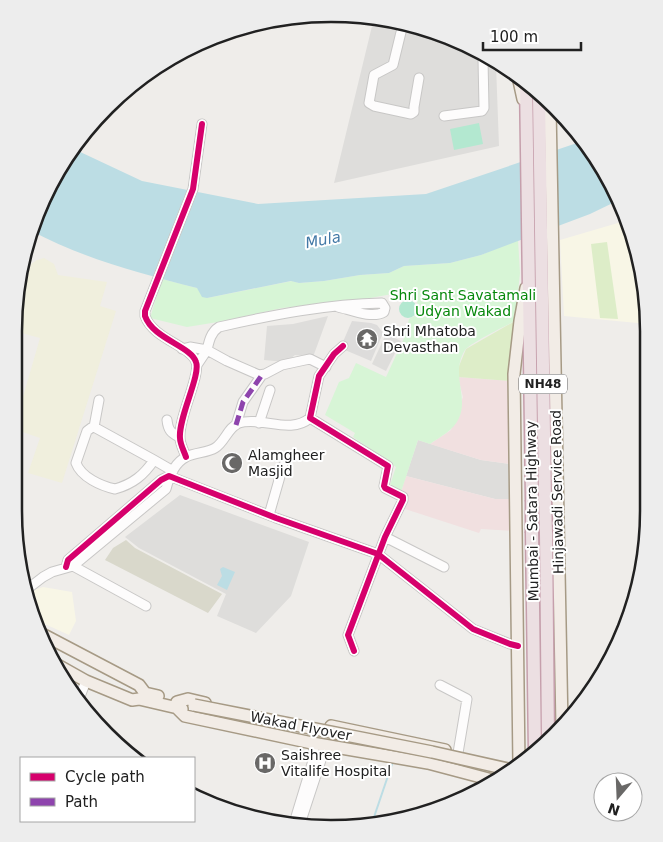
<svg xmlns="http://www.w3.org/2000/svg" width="663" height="842" font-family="'DejaVu Sans',sans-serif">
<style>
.residential{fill:#dedddb}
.commercial{fill:#f1e0e0}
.education{fill:#f8f6e6}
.religious{fill:#dddcdb}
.construction{fill:#d9d8cb}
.farmland{fill:#f0efdd}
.grass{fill:#ddedc8}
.park{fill:#d7f5d6}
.pitch{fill:#b3e8d0}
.water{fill:#bcdde4}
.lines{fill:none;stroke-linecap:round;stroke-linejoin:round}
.stream{stroke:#bcdde4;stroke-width:2}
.minor-casing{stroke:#c8c7c6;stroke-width:11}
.major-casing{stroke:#a69a85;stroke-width:14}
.highway-casing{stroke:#c69fac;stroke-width:15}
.minor{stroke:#fdfcfc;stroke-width:9}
.major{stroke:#f2ece6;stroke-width:11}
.highway{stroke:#ecdfe2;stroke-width:12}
.major-bridge-casing{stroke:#a69a85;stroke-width:14;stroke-linecap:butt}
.highway-bridge-casing{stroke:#c69fac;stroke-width:15;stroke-linecap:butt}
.major-bridge{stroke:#f2ece6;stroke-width:11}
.highway-bridge{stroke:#ecdfe2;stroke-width:12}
.quiet{stroke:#8e44ad;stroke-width:5;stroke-dasharray:10 5;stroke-linecap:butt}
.cycleway-casing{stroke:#fff;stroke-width:9}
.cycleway{stroke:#d6006c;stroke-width:6}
.labels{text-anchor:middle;stroke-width:4;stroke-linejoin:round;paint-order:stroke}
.shield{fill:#fff;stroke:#646464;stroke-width:1}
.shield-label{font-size:12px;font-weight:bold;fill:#212121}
.park-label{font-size:14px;fill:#06880b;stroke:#fff}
.poi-label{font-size:14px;fill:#212121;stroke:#fff;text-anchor:start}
.street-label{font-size:14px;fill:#212121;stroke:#fff}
.water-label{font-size:15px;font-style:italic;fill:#4278a6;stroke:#fff}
.rim{fill:none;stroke:#212121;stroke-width:2.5}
</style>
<rect width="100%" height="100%" fill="#efedea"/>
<path class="residential" d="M373 22 414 25 496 65 499 146 334 183Z
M328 316 313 357 295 355 286 362 264 360 267 326 293 324Z
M386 334 401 341 386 371 372 364Z
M418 440 481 460 510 464 512 499H495L406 476Z
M180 495 309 542 291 596 256 633 217 616 226 594 139 548 125 537Z"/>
<path class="commercial" d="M458 377 510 381V464L481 460 430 444 451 430 463 397Z
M406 476 495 499H512V531L481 529 479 533 402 508 408 495 401 492Z"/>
<path class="education" d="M628 220 632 230 649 310 648 324 564 316 560 240Z
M43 587 72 592 76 621 69 635 36 620 33 614 34 612 31 591Z"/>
<path class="religious" d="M352 321 371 323 377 325 383 333 371 361 345 350 342 344Z"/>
<path class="construction" d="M126 540 135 548 222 594 208 613 105 560 113 548Z"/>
<path class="farmland" d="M44 258 54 264 58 275 107 282 100 306 116 311 62 483 28 473 40 438 14 429V421H16L40 338 14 331V317L31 264 37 260Z"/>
<path class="grass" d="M607 242 618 319 600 318 591 244Z
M515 321 510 381 458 377 459 366 466 349Z"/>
<path class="park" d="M518 239 520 273 515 321C505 326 469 344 465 350 450 374 469 396 459 418 454 430 440 437 430 444L418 440 401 492 389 488 396 467 353 437 355 433 325 415 339 382 349 378 356 363 386 377 405 336 409 319 418 314 419 307 416 300 406 298 402 299 398 293 359 300 282 308 218 322 187 327 150 318 162 279 197 288 207 298 292 281 299 283 324 281 360 275 389 273 404 266 450 263 481 255Z"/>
<path class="pitch" d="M479 123 483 144 454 150 450 129Z
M399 309a9 9 0 1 1 18 0a9 9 0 1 1-18 0Z"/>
<path class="water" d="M580 142 607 173 619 200 590 214 481 255 450 263 404 266 389 273 360 275 324 281 299 283 291 281 207 298 202 297 197 288C142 274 81 258 30 230L76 150 142 181 258 204 426 194Z
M223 567 235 572 227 590 217 585 222 576 220 569Z"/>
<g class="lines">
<path class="stream" d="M372 823 392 764"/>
<g class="minor-casing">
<path id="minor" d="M403 24 393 65 374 75 369 103 374 106 411 114 414 112V107L419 78
M444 116 482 111 484 108 483 59
M343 346 334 354 319 376 310 418 388 466 384 486 385 488 403 497V500L385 537 348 635 354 651
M182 349 190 347 207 350C209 341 211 332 219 327 272 315 328 304 382 303L385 308 384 312C372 319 351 310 338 307
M197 365 207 350 227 361 259 375 265 374 282 365 305 360 310 359 326 367
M167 420C168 430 171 433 179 437
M259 423 270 390
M236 425 243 402 262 375
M94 427 99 400
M186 457C184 451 180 444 180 438 178 418 201 375 196 362 191 346 153 339 145 316V311L193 189 202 124
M154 460C144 475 133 484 115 489 101 486 81 477 76 463L87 431 91 428 94 427 154 460 173 471
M269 515 283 466
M385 537 444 567
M73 566 146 606
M66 567 68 560 161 480 169 476 276 518 378 554 473 629 510 644 518 646
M25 594 30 587 43 577 52 572 73 566 166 489C169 477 174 463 186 457 195 452 207 453 215 448 225 442 228 427 239 423 262 416 290 435 310 418
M440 685 467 699 458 753
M79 699 86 681
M294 823 315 754 312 743
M300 824 323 754 329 746"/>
</g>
<g class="major-casing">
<path id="major" d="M518 76 523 99
M550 108 562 726
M42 634 139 685 145 693 158 696
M54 663 86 681 132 700 139 699 182 709
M177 702 188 699 205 703
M177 708 185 716 312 743 428 763 496 781
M331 726 445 750
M519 765 514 374 520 321 526 288"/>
</g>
<g class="highway-casing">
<path id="highway" d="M526 80 532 500
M539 96 545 500
M532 533 535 754
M546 533 548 741"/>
</g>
<use href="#minor" class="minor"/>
<use href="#major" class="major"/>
<use href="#highway" class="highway"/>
<g class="major-bridge-casing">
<path id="major-bridge" d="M194 705 432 752 512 770"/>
</g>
<g class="highway-bridge-casing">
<path id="highway-bridge" d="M532 500V533
M545 500 546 533"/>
</g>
<use href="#major-bridge" class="major-bridge"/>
<use href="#highway-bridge" class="highway-bridge"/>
<path class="quiet" d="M236 425 243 402 262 375"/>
<g class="cycleway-casing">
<path id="cycleway" d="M343 346 334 354 319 376 310 418 388 466 384 486 385 488 403 497V500L385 537 348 635 354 651
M186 457C184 451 180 444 180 438 178 418 201 375 196 362 191 346 153 339 145 316V311L193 189 202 124
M66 567 68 560 161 480 169 476 276 518 378 554 473 629 510 644 518 646"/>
</g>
<use href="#cycleway" class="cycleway"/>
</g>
<defs>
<g id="temple-disc" transform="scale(1.125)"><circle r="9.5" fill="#696867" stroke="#fff"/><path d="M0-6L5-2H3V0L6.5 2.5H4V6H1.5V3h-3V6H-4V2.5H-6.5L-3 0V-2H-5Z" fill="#fff"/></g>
<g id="mosque-disc" transform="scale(1.125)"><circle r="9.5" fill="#696867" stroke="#fff"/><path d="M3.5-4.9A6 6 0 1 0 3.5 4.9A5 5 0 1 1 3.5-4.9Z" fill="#fff"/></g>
<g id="hospital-disc" transform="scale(1.125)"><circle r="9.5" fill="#696867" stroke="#fff"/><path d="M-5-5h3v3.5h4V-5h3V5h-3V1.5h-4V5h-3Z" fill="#fff"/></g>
</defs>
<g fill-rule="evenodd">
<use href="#temple-disc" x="367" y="339"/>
<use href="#mosque-disc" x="232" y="463"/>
<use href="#hospital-disc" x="265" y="763"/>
</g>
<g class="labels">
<rect class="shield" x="519" y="374.5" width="48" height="19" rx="4"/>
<g class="shield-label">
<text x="543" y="388">NH48</text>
</g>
<g class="park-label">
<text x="463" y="300">Shri Sant Savatamali<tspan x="463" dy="16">Udyan Wakad</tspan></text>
</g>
<g class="poi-label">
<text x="383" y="336">Shri Mhatoba<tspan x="383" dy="16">Devasthan</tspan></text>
<text x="248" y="460">Alamgheer<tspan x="248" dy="16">Masjid</tspan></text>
<text x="281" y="760">Saishree<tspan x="281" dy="16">Vitalife Hospital</tspan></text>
</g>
<g class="street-label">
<text transform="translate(557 492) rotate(-91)" y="5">Hinjawadi Service Road</text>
<text transform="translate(532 511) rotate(-91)" y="5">Mumbai - Satara Highway</text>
<text transform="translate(301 726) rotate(11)" y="5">Wakad Flyover</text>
</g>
<g class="water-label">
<text transform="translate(323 240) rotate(-11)" y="5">Mula</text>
</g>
</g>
<path d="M0 0H663V842H0ZM331 22H331A309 309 0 0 1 640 331V511A309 309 0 0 1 331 820H331A309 309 0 0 1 22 511V331A309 309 0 0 1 331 22Z" fill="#ededed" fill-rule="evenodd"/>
<path class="rim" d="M331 22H331A309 309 0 0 1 640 331V511A309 309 0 0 1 331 820H331A309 309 0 0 1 22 511V331A309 309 0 0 1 331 22Z"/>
<rect x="20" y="757" width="175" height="65" fill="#ffffff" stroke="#a6a6a6"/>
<rect x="30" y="773" width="25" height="8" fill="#d6006c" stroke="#a6a6a6"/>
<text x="65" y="782" font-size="15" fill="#212121">Cycle path</text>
<rect x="30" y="798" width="25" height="8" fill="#8e44ad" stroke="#a6a6a6"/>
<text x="65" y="807" font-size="15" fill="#212121">Path</text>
<g transform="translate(618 797) rotate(199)"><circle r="24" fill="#ffffff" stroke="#a6a6a6"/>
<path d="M0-4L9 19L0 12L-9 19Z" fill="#696867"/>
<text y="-8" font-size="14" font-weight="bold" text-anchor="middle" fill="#212121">N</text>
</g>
<path d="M483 42v8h98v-8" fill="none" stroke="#212121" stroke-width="2.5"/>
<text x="490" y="42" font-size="15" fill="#212121" stroke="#ffffff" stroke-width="4" paint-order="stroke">100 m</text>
</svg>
